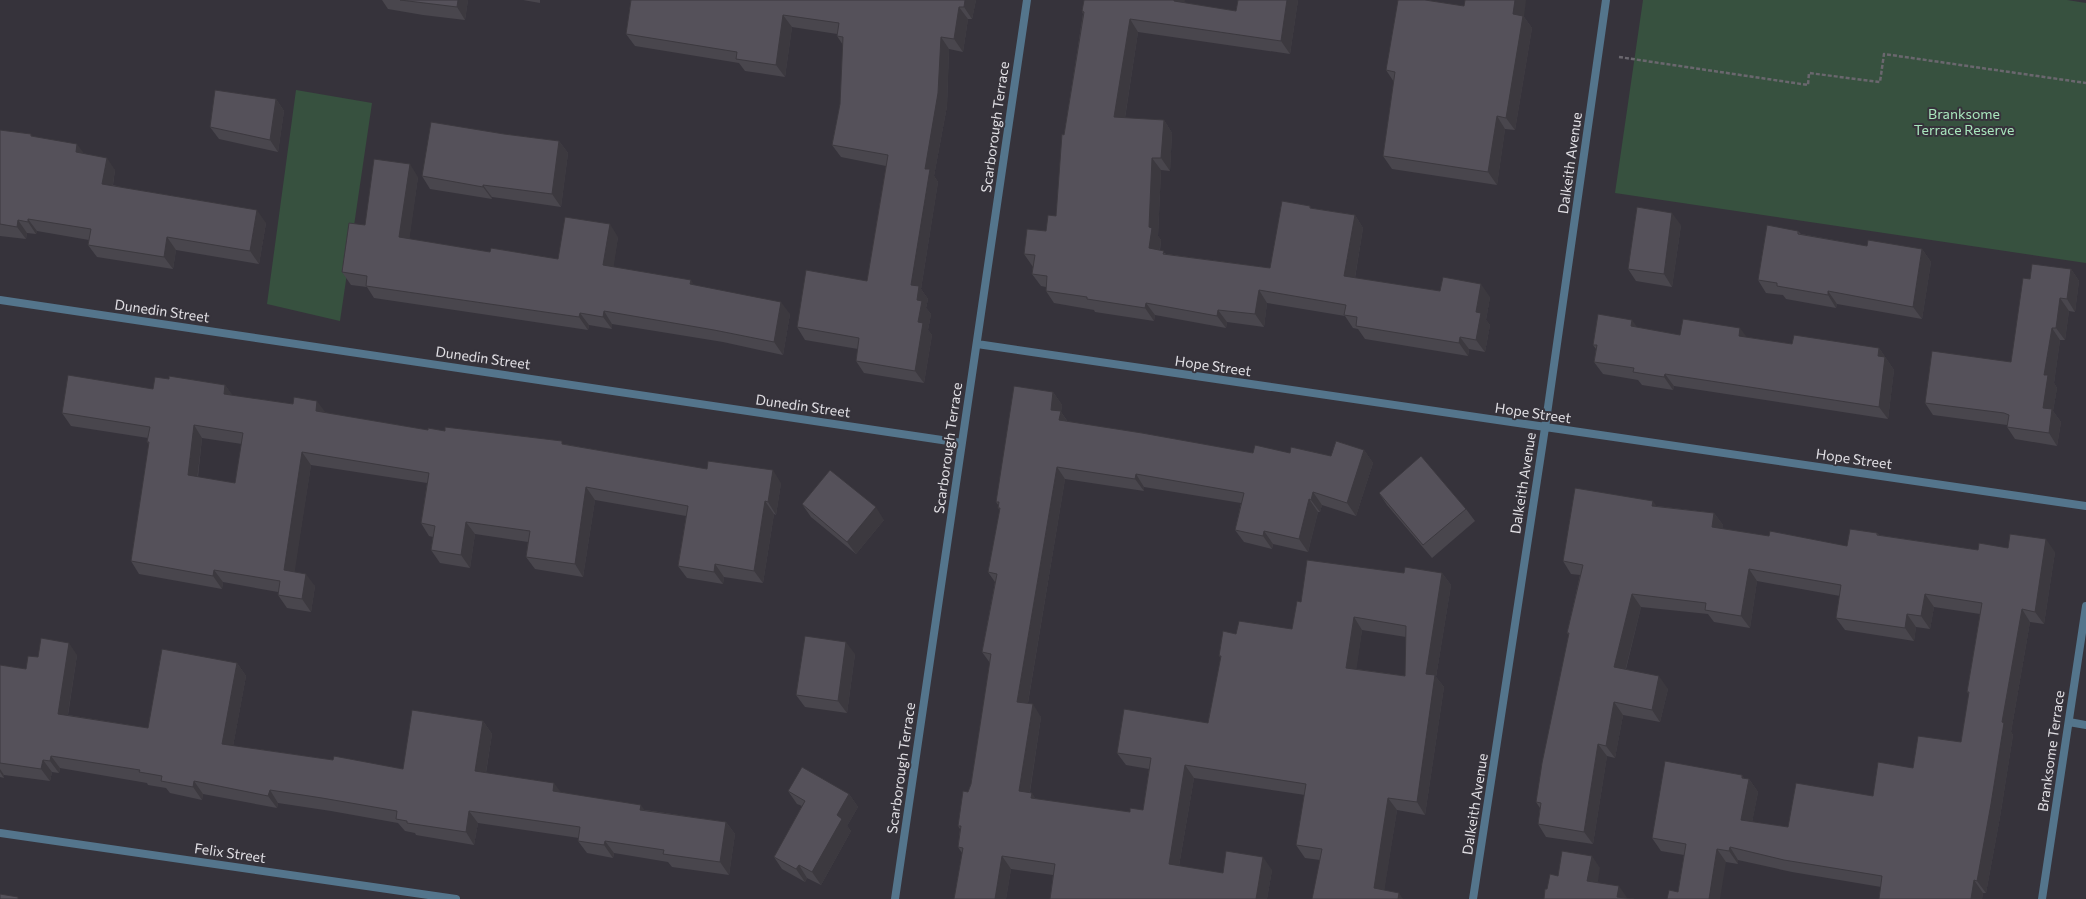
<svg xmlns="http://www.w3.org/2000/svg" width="2086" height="899" font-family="Commissioner,sans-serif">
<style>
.green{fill:#37513f}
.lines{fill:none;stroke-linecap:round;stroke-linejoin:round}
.path{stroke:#6a676e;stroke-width:2.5;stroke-dasharray:4 2;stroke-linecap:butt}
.minor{stroke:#54758c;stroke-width:8}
.wall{fill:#49464d;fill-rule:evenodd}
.shaded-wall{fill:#3c393f}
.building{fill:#55515a;stroke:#3c393f;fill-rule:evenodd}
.labels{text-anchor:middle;stroke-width:4;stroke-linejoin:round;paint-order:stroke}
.park-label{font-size:14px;fill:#a9e6bd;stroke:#36333b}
.street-label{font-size:14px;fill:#e1dfe4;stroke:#36333b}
</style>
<rect width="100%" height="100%" fill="#36333b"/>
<path class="green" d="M1643 0H2067L2086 3V263L1615 193Z
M296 90 372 103 340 321 267 304Z"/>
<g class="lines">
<path class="path" d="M1619 57 1808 85 1809 73 1880 82 1884 54 2086 83"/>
<path class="minor" d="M0 300 962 443
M977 344 2086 506
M2069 722 2086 725
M0 833 456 899
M895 899 1027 0
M1473 899 1545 428 1606 0
M2042 899 2086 606"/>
</g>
<path class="wall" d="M382 0H468L465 20 423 15 388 9Z
M523 0H540V3Z
M631 0H976L972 19H968L963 52 949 49 947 106 934 176 938 182 921 289 928 299 926 308 931 314 928 330 932 335 924 383 864 373 856 361 858 349 805 340 797 327 867 281 886 166 841 157 832 145 840 104 843 45 837 36V34L792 27 785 77 745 71 739 63 635 46 626 34Z
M1238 0H1298L1290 54 1138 32 1125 118 1164 120 1172 133 1170 171 1161 170 1158 236 1161 240 1160 250 1166 254 1270 268 1310 206 1311 208 1355 215 1363 228 1355 278 1440 291 1490 297 1486 320 1490 325 1485 352 1469 349 1468 356 1365 339 1358 329 1353 328 1345 316 1267 303 1264 327 1227 322 1226 328 1155 315 1154 321 1095 312 1094 310 1054 303 1046 291V287L1041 286 1032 274 1033 267 1024 254 1046 231 1056 216 1064 135 1083 14 1082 11 1184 3 1236 11Z
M1464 6 1524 17 1532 28 1515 130 1505 129 1497 185 1392 169 1383 156 1394 82 1386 70Z
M276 99 284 111 278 152 219 139 210 127Z
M0 130 33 136 84 154 115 170 113 185 266 223 259 264 176 250 173 269 97 257 88 245 89 240 37 231 36 234 27 233 26 239 0 236Z
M504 134 559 141 568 153 561 207 492 197V199L430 189 422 176Z
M418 177 409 239 490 252 558 259 618 237 613 267 694 285 790 314 783 355 723 342 612 324V329L589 325 588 330 374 298 367 287 351 285 342 272 365 225Z
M1681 225 1672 287 1636 281 1628 269Z
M1798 231 1801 234 1867 246 1922 249 1931 262 1922 319 1837 304 1836 308 1786 299 1783 295 1766 293 1758 280Z
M2071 269 2079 281 2075 312 2069 311 2065 340H2060L2054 383 2057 388 2053 411 2061 422 2057 446 2015 439 2007 427V425L1933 415 1925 403 2011 362 2030 279Z
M1637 328 1680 335 1747 337 1792 344 1879 348 1894 370 1888 419 1674 386 1673 390 1642 385 1638 380 1603 374 1594 362 1596 349 1593 345Z
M169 379 225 385 232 395 326 413 428 430 445 431 564 444 781 483 776 515 774 514 763 583 724 577 723 584 687 578 678 566 686 516 595 500 583 577 535 569 526 557 528 542 475 534 470 568 440 563 431 550 433 537 429 536 421 523 427 483 311 465 294 572 315 586 311 612 287 608 278 595V592L223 582 222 589 139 574 131 561 149 444 147 442 148 438 71 426 62 413 153 389ZM202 438 242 444 235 483 198 477Z
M1053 392 1062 405 1061 412 1068 422 1253 453H1290L1331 456 1364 450 1373 463 1356 516 1322 505 1320 512H1318L1308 552 1273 544 1272 549 1244 542 1235 530 1241 503 1144 487V491L1065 479 1028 703 1041 717 1030 792 1036 799 1130 812 1143 810 1149 769 1126 765 1117 753 1208 723 1221 658 1219 656 1236 634 1292 629 1301 602 1404 573H1442L1451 585 1436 677 1444 687 1425 815 1397 810 1384 890 1403 899 1320 860 1305 858 1296 845 1305 795 1194 778 1179 866 1223 873 1272 870 1267 899H1050L1053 875 1011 869 1006 899H954L962 853 958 847 960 829 958 826 971 784 990 663 982 652 995 582 988 572 1000 510 998 508 999 506 996 502ZM1362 630 1406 637 1405 676 1356 669Z
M1379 493 1466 509 1475 521 1432 558 1387 505Z
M802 504 884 520 856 554 811 517Z
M1657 506 1714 513 1723 525 1722 529 1769 536 1847 546 1877 533 1879 535 1978 550 2008 548 2055 552 2044 624 2030 622 2011 732 2013 735 2000 817 1986 893H1983L1982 899H1879L1881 887 1792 872 1738 860V864L1726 862 1678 892 1684 855 1661 851 1652 838 1742 775 1744 779H1749L1758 792 1752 822 1788 827 1873 796 1913 768 1961 742 1969 694 1967 692 1980 614 1934 607 1930 629 1916 627 1914 641 1845 630 1836 618 1840 596 1757 581 1750 628 1714 622 1708 614 1641 607 1626 669 1668 689 1660 722 1623 715 1615 758 1607 756 1593 844 1546 837 1538 824 1540 808 1536 802 1569 635 1567 633 1580 575 1571 574 1563 561Z
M855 654 847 713 805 707 796 695Z
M77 655 68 715 148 728 237 663 246 676 233 746 333 760 403 769 483 721 492 734 486 773 561 792 645 810 726 822 735 834 729 875 672 867 668 862 614 853 613 858 587 853 578 841 579 838 478 823 474 845 416 835 415 833 405 831 398 823 331 811 278 803 277 808 203 794 202 800 170 793 166 788 148 785 147 783 60 768 59 773 52 772 50 781 4 775V778L0 777V665L26 669 38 657Z
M788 791 849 794 858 807 847 826 851 831 821 885 807 878 805 882 782 869 774 857 802 806 797 804Z"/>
<path class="shaded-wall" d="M458 0H468L465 20 457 7Z
M965 0H976L972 19 964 7Z
M1174 0H1185L1183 14 1174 1Z
M1287 0H1298L1290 54 1281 41Z
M1515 0H1526L1524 17 1532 28 1515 130 1506 118 1513 14Z
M959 7 968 19 963 52 954 39Z
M783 15 792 27 785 77 776 65Z
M1130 19 1138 32 1123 130 1114 117Z
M941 37 949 49 947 106 934 176 938 182 921 289 928 299 926 308 931 314 928 330 932 335 924 383 915 371 918 322 917 300 911 285Z
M276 99 284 111 278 152 270 140Z
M1497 116 1505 129 1497 185 1488 172Z
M1164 120 1172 133 1170 171 1161 158Z
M559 141 568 153 561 207 552 194Z
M77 144 86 156 76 152Z
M107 158 115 170 111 196 102 184Z
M1152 158 1161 170 1158 236 1161 240 1158 261 1149 248V227Z
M410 164 418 177 408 250 399 237Z
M483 185 492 197V199L483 187Z
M257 210 266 223 259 264 250 251Z
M1672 213 1681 225 1672 287 1664 274Z
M1355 215 1363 228 1353 289 1344 276Z
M28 219 37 231 36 234 28 222Z
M18 220 27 233 26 239 17 227Z
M610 224 618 237 612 278 603 265Z
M167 237 176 250 173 269 164 257Z
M1922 249 1931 262 1922 319 1913 307Z
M2071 269 2079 281 2075 312 2067 299Z
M691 280 699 293 690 284Z
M1481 284 1490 297 1486 320 1490 325 1485 352 1476 340V312Z
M1259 290 1267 303 1264 327 1255 314Z
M1828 291 1837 304 1836 308 1828 295Z
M2060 298 2069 311 2065 340 2056 328Z
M781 302 790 314 783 355 774 342Z
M1146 303 1155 315 1154 321 1145 308Z
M1218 310 1227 322 1226 328 1217 316Z
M604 311 612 324V329L603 317Z
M580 313 589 325 588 330 579 317Z
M1632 320 1641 332 1631 326Z
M1740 328 1749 340 1739 336Z
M2052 328 2060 340 2054 383 2057 388 2053 411 2061 422 2057 446 2049 433 2043 408 2044 375Z
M1460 337 1469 349 1468 356 1459 343Z
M1879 348 1894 370 1888 419 1879 407 1878 356Z
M1665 374 1674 386 1673 390 1664 377Z
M225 385 234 397 224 394Z
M1053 392 1062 405 1061 412 1069 424 1068 433 1051 410Z
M317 401 326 413 316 411Z
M194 425 202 438 196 488 188 475Z
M1364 450 1373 463 1356 516 1347 503Z
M302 452 311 465 293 583 284 570Z
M1057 467 1065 479 1026 714 1017 702Z
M773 470 781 483 776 515 768 502Z
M1136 474 1144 487V491L1135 479Z
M586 487 595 500 583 577 575 564Z
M1313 492 1322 505 1320 512 1311 500Z
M1309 499 1318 512 1308 552 1299 539Z
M765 501 774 514 763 583 754 571Z
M1653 501 1662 514 1652 506Z
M876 507 884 520 856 554 847 542Z
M1714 513 1723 525 1721 539 1712 527Z
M466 522 475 534 470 568 461 555Z
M1264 531 1273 544 1272 549 1263 536Z
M2046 539 2055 552 2044 624 2035 612Z
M715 564 724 577 723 584 714 572Z
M1749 569 1757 581 1750 628 1741 616Z
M214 570 223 582 222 589 213 576Z
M1442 573 1451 585 1436 677 1444 687 1425 815 1417 802 1426 674Z
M306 574 315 586 311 612 302 599Z
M1632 594 1641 607 1623 679 1614 667Z
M1925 594 1934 607 1930 629 1921 616Z
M2022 609 2030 622 2011 732 2013 735 2000 817 1986 893 1977 881 2002 722Z
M1907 614 1916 627 1914 641 1905 628Z
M1354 617 1362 630 1355 680 1346 668Z
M846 642 855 654 847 713 838 701Z
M69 643 77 655 66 726 58 714Z
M237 663 246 676 231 757 222 744Z
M1659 676 1668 689 1660 722 1652 710Z
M1614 702 1623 715 1615 758 1606 746Z
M1033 704 1041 717 1028 803 1019 791Z
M483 721 492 734 484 784 475 771Z
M1598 744 1607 756 1593 844 1584 832Z
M51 756 60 768 59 773 50 761Z
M43 760 52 772 50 781 41 769Z
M1185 765 1194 778 1177 877 1169 864Z
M0 769 4 775V778L0 772Z
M1742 775 1748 784 1749 779 1758 792 1750 833 1741 820Z
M194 781 203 794 202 800 193 787Z
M554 783 563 795 553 791Z
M270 790 278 803 277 808 268 796Z
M1032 793 1040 805 1031 798Z
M849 794 858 807 847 826 851 831 821 885 812 872 837 815Z
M1388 798 1397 810 1383 899 1374 888Z
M641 805 650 818 640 810Z
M469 811 478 823 474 845 466 832Z
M726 822 735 834 729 875 720 862Z
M605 841 614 853 613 858 604 845Z
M1730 847 1738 860V864L1729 851Z
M1717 849 1726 862 1720 899H1709Z
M1002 856 1011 869 1006 899H995Z
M1592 856 1600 868 1596 894 1587 881Z
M1263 857 1272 870 1267 899H1256Z
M799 865 807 878 805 882 796 869Z
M1974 880 1983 893 1982 899H1971Z
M1619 886 1628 899 1617 897Z
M1399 893 1403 899H1398Z"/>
<path class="building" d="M400 0H458L457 7Z
M631 0H965L964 7H959L954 39 941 37 938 93 925 169H930L911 285 919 286 917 300 922 301 918 322 923 323 915 371 856 361 859 338 797 327 806 270 867 281 888 155 832 145 840 104 843 37 837 36 839 23 783 15 776 65 736 59 737 52 626 34Z
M1084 0H1174V1L1236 11 1238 0H1287L1281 41 1130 19 1114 117 1164 120 1161 158H1152L1149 227 1152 228 1149 248 1164 251 1163 254 1270 268 1282 201 1310 206V208L1355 215 1344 276 1440 291 1443 277 1481 284 1476 312 1481 313 1476 340 1460 337 1459 343 1356 326 1357 317 1344 315 1346 305 1259 290 1255 314 1218 310 1217 316 1146 303 1145 308 1087 299V297L1046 291 1047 276 1032 274 1035 255 1024 254 1027 229 1046 231 1048 215 1056 216 1062 134 1064 135 1084 12 1082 11Z
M1398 0H1425L1464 6 1465 0H1515L1513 14 1523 16 1506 118 1497 116 1488 172 1383 156 1395 72 1386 70Z
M215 90 276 99 270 140 210 127Z
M431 122 504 134 559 141 552 194 483 185V187L422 176Z
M0 130 31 134V136L77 144 76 152 107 158 102 184 257 210 250 251 167 237 164 257 88 245 91 229 28 219V222L18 220 17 227 0 224Z
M374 159 410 164 399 237 490 252 491 248 558 259 565 217 610 224 603 265 691 280 690 284 781 302 774 342 714 330 604 311 603 317 580 313 579 317 366 286 367 276 342 272 349 223 365 225Z
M1637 207 1672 213 1664 274 1628 269Z
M1767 225 1798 231V234L1867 246 1868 240 1922 249 1913 307 1828 291V295L1777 286V283L1758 280Z
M2032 264 2071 269 2067 299 2060 298 2056 328H2052L2044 375H2048L2043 408 2052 409 2049 433 2007 427 2009 415 2004 413 1925 403 1932 351 2011 362 2023 278 2030 279Z
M1598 314 1632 320 1631 326 1680 335 1683 319 1740 328 1739 336 1792 344 1794 335 1879 348 1878 356 1885 357 1879 407 1665 374 1664 377 1633 372 1634 368 1594 362 1597 345H1593Z
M68 375 153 389 155 377 169 379V376L225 385 224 394 293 404 294 397 317 401 316 411 428 430V428L445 431V427L562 441V444L707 469 708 461 773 470 768 502 765 501 754 571 715 564 714 572 678 566 688 506 586 487 575 564 526 557 530 531 466 522 461 555 431 550 435 526 421 523 429 473 302 452 284 570 306 574 302 599 278 595 280 581 214 570 213 576 131 561 149 442H147L150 427 62 413ZM194 425 243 433 235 483 188 475Z
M1014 386 1053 392 1051 410 1061 411 1059 420 1142 433 1253 453 1255 445 1290 453 1291 447 1331 456 1336 441 1364 450 1347 503 1313 492 1311 500 1309 499 1299 539 1264 531 1263 536 1235 530 1244 493 1136 474 1135 479 1057 467 1017 702 1033 704 1019 791 1032 793 1031 798 1130 812V808L1143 810 1151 758 1117 753 1124 709 1208 723 1221 656H1219L1223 631 1236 634 1239 621 1292 629 1297 601 1301 602 1307 560 1404 573 1405 567 1442 573 1426 674 1435 675 1417 802 1388 798 1374 888 1399 893 1398 899H1312L1322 849 1296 845 1306 784 1185 765 1169 864 1223 873 1226 851 1263 857 1256 899H1050L1055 864 1002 856 995 899H954L963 848 958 847 961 826H958L963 791 968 792 971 784 991 654 982 652 997 574 988 572 1000 508H998L999 502H996ZM1354 617 1406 626 1405 676 1346 668Z
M1421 456 1466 509 1423 545 1379 493Z
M830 470 876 507 847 542 802 504Z
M1575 488 1653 501 1652 506 1714 513 1712 527 1769 536 1770 531 1847 546 1850 529 1877 533V535L1978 550 1979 543 2008 548 2010 534 2046 539 2035 612 2022 609 2002 722 2004 723 1991 804 1977 881 1974 880 1971 899H1879L1882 876 1784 860 1730 847 1729 851 1717 849 1709 899H1667L1669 890 1678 892 1686 844 1652 838 1665 761 1742 775V778L1749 779 1741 820 1788 827 1796 783 1873 796 1878 762 1913 768 1918 736 1961 742 1969 692H1967L1982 603 1925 594 1921 616 1907 614 1905 628 1836 618 1841 585 1749 569 1741 616 1705 610 1706 603 1632 594 1614 667 1659 676 1652 710 1614 702 1606 746 1598 744 1584 832 1538 824 1541 803 1536 802 1542 763 1569 633H1567L1583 565 1563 561Z
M805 636 846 642 838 701 796 695Z
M41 638 69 643 58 714 148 728 162 649 237 663 222 744 333 760 334 756 403 769 412 710 483 721 475 771 554 783 553 791 641 805 640 810 726 822 720 862 663 854 664 850 605 841 604 845 578 841 580 827 469 811 466 832 407 823V821L396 819 397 811 322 798 270 790 268 796 194 781 193 787 161 781 162 776 139 772 140 770 51 756 50 761 43 760 41 769 0 763V665L26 669 28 656 38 657Z
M802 767 849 794 837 815 842 819 812 872 799 865 796 869 774 857 805 801 788 791Z
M1562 851 1592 856 1587 881 1619 886 1617 897 1634 899H1544L1545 889H1547L1550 874 1558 876Z
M0 894 18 897V899H0Z"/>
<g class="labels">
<g class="park-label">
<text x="1964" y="119">Branksome<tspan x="1964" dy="16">Terrace Reserve</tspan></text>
</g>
<g class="street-label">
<text transform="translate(995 127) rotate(-82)" y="5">Scarborough Terrace</text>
<text transform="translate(1570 163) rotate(-82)" y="5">Dalkeith Avenue</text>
<text transform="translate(162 311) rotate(8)" y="5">Dunedin Street</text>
<text transform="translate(483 358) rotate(8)" y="5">Dunedin Street</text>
<text transform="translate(1213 366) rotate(8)" y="5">Hope Street</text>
<text transform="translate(803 406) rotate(8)" y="5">Dunedin Street</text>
<text transform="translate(1533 413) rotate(8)" y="5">Hope Street</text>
<text transform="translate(948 448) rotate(-82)" y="5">Scarborough Terrace</text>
<text transform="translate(1854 459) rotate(8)" y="5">Hope Street</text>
<text transform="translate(1523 483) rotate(-81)" y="5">Dalkeith Avenue</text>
<text transform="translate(2051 751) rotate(-82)" y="5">Branksome Terrace</text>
<text transform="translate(901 768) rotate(-82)" y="5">Scarborough Terrace</text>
<text transform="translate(1475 804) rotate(-81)" y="5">Dalkeith Avenue</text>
<text transform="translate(230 853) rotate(8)" y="5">Felix Street</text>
</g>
</g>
</svg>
